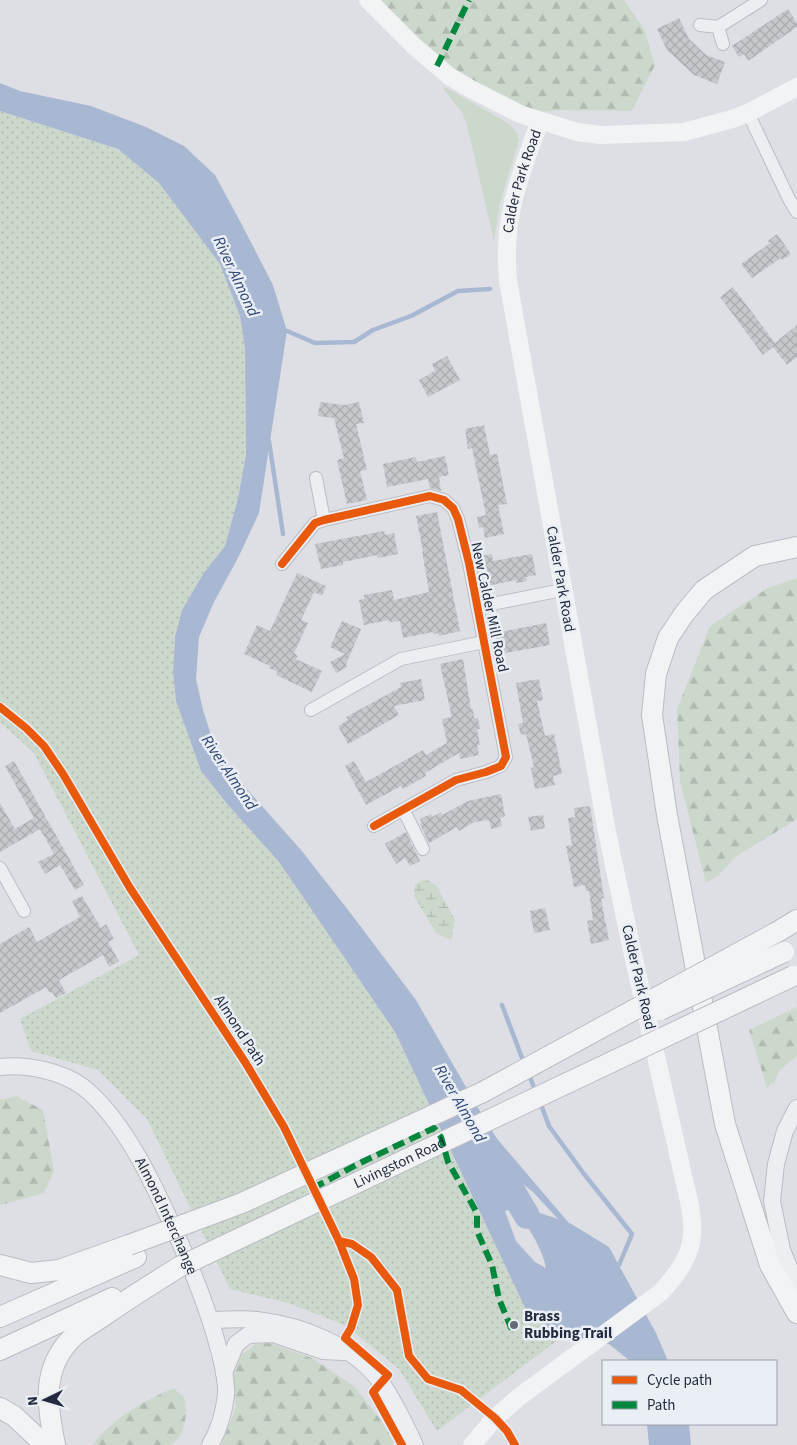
<svg xmlns="http://www.w3.org/2000/svg" width="797" height="1445" font-family="'Source Sans 3',sans-serif">
<style>
.grass{fill:#cdd8cd}
.forest{fill:url(#forest-firs)}
.wetland{fill:url(#wetland-marsh)}
.park{fill:url(#park-dots)}
.water{fill:#a9b8d2;fill-rule:evenodd}
.lines{fill:none;stroke-linecap:round;stroke-linejoin:round}
.stream{stroke:#a9b8d2;stroke-width:4.5}
.river{stroke:#a9b8d2;stroke-width:26}
.building{fill:url(#building-cross-hatch)}
.minor-casing{stroke:#bcbdc2;stroke-width:14}
.tertiary-casing{stroke:#bcbdc2;stroke-width:18}
.primary-casing{stroke:#babcc2;stroke-width:22}
.minor{stroke:#edeef1;stroke-width:12}
.tertiary{stroke:#edeef1;stroke-width:16}
.secondary{stroke:#f2f3f5;stroke-width:18}
.primary{stroke:#f2f3f5;stroke-width:20}
.primary-bridge-casing{stroke:#babcc2;stroke-width:22;stroke-linecap:butt}
.primary-bridge{stroke:#f2f3f5;stroke-width:20}
.quiet{stroke:#00873e;stroke-width:6;stroke-dasharray:12 6;stroke-linecap:butt}
.cycleway-casing{stroke:#eaeef5;stroke-width:11}
.cycleway{stroke:#e8590c;stroke-width:8}
.poi-dot{fill:#656a78;stroke:#eaeef5;stroke-width:2}
.labels{text-anchor:middle;stroke-width:5;stroke-linejoin:round;paint-order:stroke}
.street-label{font-size:15px;fill:#242b3e;stroke:#eaeef5}
.poi-label{font-size:15px;font-weight:bold;fill:#242b3e;stroke:#eaeef5;text-anchor:start}
.water-label{font-size:16px;font-style:italic;fill:#2b4475;stroke:#eaeef5}
</style>
<defs>
<pattern id="forest-firs" width="22" height="20" patternUnits="userSpaceOnUse" patternTransform="scale(1.25)"><rect width="22" height="20" fill="#cdd8cd"/><path d="M5 1l3.5 6h-7zM16 11l3.5 6h-7z" fill="#b0bab1"/></pattern>
<pattern id="wetland-marsh" width="20" height="14" patternUnits="userSpaceOnUse" patternTransform="scale(1.25)"><rect width="20" height="14" fill="#cdd8cd"/><path d="M1 5h8M5 5V1M11 12h8M15 12V8" fill="none" stroke="#b0bab1"/></pattern>
<pattern id="park-dots" width="8" height="8" patternUnits="userSpaceOnUse" patternTransform="scale(1.25)"><rect width="8" height="8" fill="#cdd8cd"/><path d="M2 2h.1M6 6h.1" fill="none" stroke="#b0bab1" stroke-width="1.8" stroke-linecap="round"/></pattern>
<pattern id="building-cross-hatch" width="8" height="8" patternUnits="userSpaceOnUse" patternTransform="scale(1.25)"><rect width="8" height="8" fill="#c6c8cc"/><path d="M0 0l8 8M0 8l8-8" fill="none" stroke="#aaacb0"/></pattern>
</defs>
<rect width="100%" height="100%" fill="#dedfe4"/>
<path class="grass" d="M445 87 508 123 516 131 519 140 500 203 494 241 467 125 462 112 444 90Z"/>
<path class="forest" d="M368 0H624L644 29 655 65 632 111 563 110 520 114 490 101Z
M797 578V819L735 857 719 875 706 883 680 781 677 709 710 626 768 588Z
M797 1007V1056L780 1070 774 1081 767 1088 749 1030Z
M16 1096 43 1110 54 1171 44 1193 1 1205H0V1100Z
M269 1343 312 1358 354 1386 379 1418 394 1441 393 1445H221L236 1407 233 1378 240 1356 255 1344Z
M174 1388 185 1399C187 1416 186 1434 171 1445H93C112 1418 144 1401 174 1388Z"/>
<path class="wetland" d="M425 879 436 885 455 920 451 940 436 933 414 896 415 885Z"/>
<path class="park" d="M0 111 118 149 159 183 221 264 240 316 245 349 246 455 238 498 225 546 203 574 182 610 175 638 173 672 176 701 201 771 228 805 279 862 395 1032 527 1312 563 1336 437 1431 399 1369 345 1325 288 1303 230 1289 147 1119 98 1070 31 1051 20 1019 139 955 34 753 0 722Z"/>
<path class="water" d="M0 83 20 91 91 106 146 127 184 146 215 175 241 223 273 285 287 331 259 513 238 558 214 602 199 637 196 679 203 710 214 744 231 771 301 850 352 915 416 1000 493 1134 568 1222 609 1247 656 1333 668 1361H630L609 1344 563 1336 527 1312 395 1032 279 862 228 805 201 771 176 701 173 672 175 637 182 610 203 574 225 546 238 498 246 455 245 349 240 316 220 264 159 183 118 149 0 111ZM491 1167 509 1173 533 1192 558 1219 540 1213ZM513 1209C528 1226 541 1245 546 1268L535 1262 516 1241 505 1211Z
M647 1424H689L691 1445H649Z"/>
<g class="lines">
<path class="stream" d="M287 331 315 343 354 342 373 330 411 316 458 291 490 289
M269 441 283 534
M502 1005 524 1063
M528 1072 536 1093
M540 1102 549 1126 584 1174 632 1234 619 1265"/>
<path class="river" d="M482 1139 527 1216"/>
</g>
<path class="building" d="M788 9 797 23V27L748 61 744 54 739 57 732 46Z
M679 18 689 39 706 55 725 62 717 84 694 75 667 50 657 29Z
M777 234 791 254 782 260 781 258 752 278 741 264 770 243 768 241Z
M733 287 775 343 797 325V357L787 365 773 347 763 355 720 297Z
M447 356 460 380 428 397 419 380 435 371 432 364Z
M320 402 345 405 359 402 364 423 356 424 367 470 360 471 367 500 347 504 337 460 344 458 334 418 318 416Z
M484 425 490 455 497 454 507 504 498 505 504 534 485 538 483 527 479 528 477 517 486 515 472 448 468 449 465 429Z
M445 456 449 475 439 477 441 491 430 488 428 479 387 487 383 464 416 457 417 462Z
M437 512 460 631 439 636 438 633 434 634 433 632 403 638 400 621 390 622 389 620 364 625 359 600 364 599V595L392 590 394 600 429 592 422 551H423L416 516Z
M384 531 385 535 394 533 398 554 378 558 377 555 343 562V565L321 569 315 544Z
M492 554 493 561 532 554 536 575 526 577 527 581 516 583V580L487 586 481 556Z
M297 573 326 586 322 596 314 592 301 620 308 623 294 653 298 656 296 659 322 671 312 692 276 675 278 672 269 668 270 666 244 654 257 625 270 631Z
M342 621 361 629 346 664 347 667 336 673 330 662 345 654 330 647Z
M546 623 550 645 499 654 495 633Z
M463 659 471 709H473L474 718H478L480 729H477L480 745H477L479 755 460 759 459 753 425 773 426 776 403 789 401 786 366 805 345 766 354 761 366 782 423 750 426 755 447 743 442 719 451 717V713L440 664Z
M421 679 425 700 394 706 399 715 348 744 338 726 348 720 346 717 401 687 400 683Z
M539 679 543 700 537 701 545 736 554 734 562 774 553 776 555 785 535 789 531 768 534 767 526 734 521 735 518 724 523 723 516 683Z
M14 761 84 885 75 890 60 865 45 874 38 862 54 854 40 829 0 852V803L15 829 34 818 5 766Z
M501 794 505 816 500 818 502 826 491 829 489 820 474 822 459 831 457 827 429 843 420 824 422 823 420 819 431 814 432 817 441 812 442 815 468 801Z
M590 806 604 898 601 899 609 940 591 944 587 921 593 920 589 891H586L585 885 574 887 566 846 572 845 568 818 575 817 574 808Z
M543 815 545 828 531 831 528 817Z
M406 832 420 861 410 866 405 858 396 864 385 844Z
M82 896 101 928 106 924 114 939 108 942 119 961 109 967 103 955 59 980 66 993 56 998 52 992 50 993 46 987 0 1013V944L29 927 37 942 80 917 72 901Z
M545 908 550 930 534 933 530 911Z"/>
<g class="lines">
<g class="minor-casing">
<path id="minor" d="M700 25 718 27 723 44
M718 27 761 0
M748 113 789 199 797 212
M316 478 324 520
M282 564 315 523 324 520 430 496 444 500 453 508 458 519 469 563 506 757 501 766 486 772 456 780 374 826
M477 607 562 590
M311 710 401 659 484 642
M404 811 423 849
M0 868 24 911"/>
</g>
<g class="tertiary-casing">
<g id="tertiary">
<path id="s1" d="M0 1067C27 1064 61 1071 83 1087 128 1122 162 1202 185 1254 199 1287 211 1318 220 1354 223 1367 227 1381 226 1395 224 1412 219 1430 210 1445"/>
<path d="M797 1108 785 1131 776 1164 772 1201 782 1250 797 1286"/>
<path d="M212 1320C226 1320 243 1318 257 1320 304 1326 354 1345 383 1385 396 1404 405 1424 415 1445"/>
<path d="M224 1373 236 1344 248 1335 273 1334 323 1351 343 1352"/>
</g>
</g>
<g class="primary-casing">
<path id="primary" d="M797 547 755 556 704 590 684 614 668 638 656 674 652 715 667 815 725 1124 770 1265 797 1313
M779 931 797 920
M242 1203 483 1092
M0 1265 31 1273 59 1270 129 1245
M0 1317 136 1257
M0 1350 112 1298
M0 1408 14 1416 45 1445
M55 1445C47 1406 41 1368 73 1337 83 1328 97 1321 108 1313 131 1297 155 1282 179 1267"/>
</g>
<use href="#minor" class="minor"/>
<use href="#tertiary" class="tertiary"/>
<g class="secondary">
<path d="M368 0 414 46 449 76 469 88 520 114 577 132 601 135 684 132 732 119 748 113 797 87"/>
<path id="s2" d="M472 1445 495 1418 519 1397 660 1293C675 1277 691 1258 692 1234 693 1225 691 1215 690 1206L633 955 607 832 508 281C502 218 519 178 540 121"/>
</g>
<use href="#primary" class="primary"/>
<g class="primary-bridge-casing">
<g id="primary-bridge">
<path d="M660 1010 784 952"/>
<path d="M483 1092 779 931"/>
<path d="M129 1245 242 1203"/>
<path id="s3" d="M179 1267 793 976"/>
</g>
</g>
<use href="#primary-bridge" class="primary-bridge"/>
<path class="quiet" d="M437 66 469 0
M313 1188 358 1164 434 1128 441 1137 448 1162 477 1213V1231L492 1265 499 1299 512 1330"/>
<g class="cycleway-casing">
<path id="cycleway" d="M282 564 315 523 324 520 430 496 444 500 453 508 458 519 469 563 506 757 501 766 486 772 456 780 374 826
M0 707 26 728 44 746 63 774 130 888 245 1062 284 1127 339 1241 354 1279 358 1305 351 1328 345 1338 388 1375 373 1392 402 1445
M339 1241 352 1244 371 1257 397 1290 409 1356 428 1379 461 1390 495 1418 507 1431 515 1445"/>
</g>
<use href="#cycleway" class="cycleway"/>
</g>
<circle class="poi-dot" cx="514" cy="1325" r="5"/>
<g class="labels">
<g class="street-label">
<text dy="5" stroke="none"><textPath href="#s2" startOffset="1384">Calder Park Road</textPath></text>
<text transform="translate(561 579) rotate(80)" y="5">Calder Park Road</text>
<text transform="translate(490 607) rotate(78)" y="5">New Calder Mill Road</text>
<text transform="translate(639 977) rotate(77)" y="5">Calder Park Road</text>
<text transform="translate(240 1030) rotate(57)" y="5">Almond Path</text>
<text dy="5" stroke="none"><textPath href="#s3" startOffset="244">Livingston Road</textPath></text>
<text dy="5" stroke="none"><textPath href="#s1" startOffset="242">Almond Interchange</textPath></text>
</g>
<g class="poi-label">
<text x="524" y="1321">Brass<tspan x="524" dy="17">Rubbing Trail</tspan></text>
</g>
<g class="water-label">
<text transform="translate(237 276) rotate(65)" y="6">River Almond</text>
<text transform="translate(230 772) rotate(56)" y="6">River Almond</text>
<text transform="translate(461 1103) rotate(60)" y="6">River Almond</text>
</g>
</g>
<rect x="602" y="1360" width="175" height="65" fill="#eaeef5" stroke="#9ba0ac"/>
<rect x="612" y="1376" width="25" height="8" fill="#e8590c" stroke="#9ba0ac"/>
<text x="647" y="1385" font-size="15" fill="#242b3e">Cycle path</text>
<rect x="612" y="1401" width="25" height="8" fill="#00873e" stroke="#9ba0ac"/>
<text x="647" y="1410" font-size="15" fill="#242b3e">Path</text>
<g transform="translate(45 1400) rotate(265)" stroke="#eaeef5" stroke-width="4" paint-order="stroke">
<path d="M0-4L9 19L0 12L-9 19Z" fill="#242b3e"/>
<text y="-8" font-size="14" font-weight="bold" text-anchor="middle" fill="#242b3e">N</text>
</g>
</svg>
